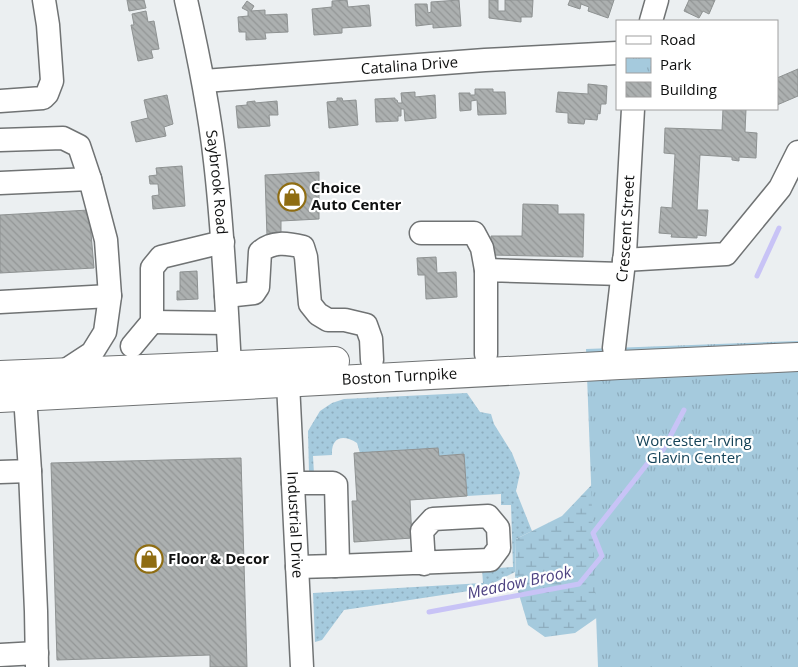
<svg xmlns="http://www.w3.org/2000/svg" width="798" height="667" font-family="'Open Sans',sans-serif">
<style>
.grass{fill:url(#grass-dots)}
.wetland{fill:url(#wetland-marsh)}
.park{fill:url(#park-tufts)}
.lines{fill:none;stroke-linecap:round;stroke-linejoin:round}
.stream{stroke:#c8c3f6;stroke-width:5}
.building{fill:url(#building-back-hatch);stroke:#8e9292}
.minor-casing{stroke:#707374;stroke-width:25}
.highway-casing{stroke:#707374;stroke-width:30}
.minor{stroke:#fff;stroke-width:22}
.highway{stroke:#fff;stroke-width:28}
.labels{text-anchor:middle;stroke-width:4.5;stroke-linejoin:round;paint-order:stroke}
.street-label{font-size:15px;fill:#0f1010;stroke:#fff}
.poi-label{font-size:15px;font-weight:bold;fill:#0f1010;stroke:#fff;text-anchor:start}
.park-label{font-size:15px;fill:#154358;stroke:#fff}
.water-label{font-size:16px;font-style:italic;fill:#4f4483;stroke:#fff}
</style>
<defs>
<pattern id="grass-dots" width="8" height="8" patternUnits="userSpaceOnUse" patternTransform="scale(1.25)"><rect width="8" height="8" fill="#a5cadd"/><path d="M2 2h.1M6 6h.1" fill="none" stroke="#8dacbd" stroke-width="1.8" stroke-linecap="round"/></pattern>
<pattern id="wetland-marsh" width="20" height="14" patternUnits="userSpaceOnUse" patternTransform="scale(1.25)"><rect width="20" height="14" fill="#a5cadd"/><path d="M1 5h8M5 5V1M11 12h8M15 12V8" fill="none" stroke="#8dacbd"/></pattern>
<pattern id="park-tufts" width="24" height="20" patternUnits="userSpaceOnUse" patternTransform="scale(1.25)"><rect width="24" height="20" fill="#a5cadd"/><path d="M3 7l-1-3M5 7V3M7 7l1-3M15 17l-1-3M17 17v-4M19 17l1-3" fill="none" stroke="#8dacbd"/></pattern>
<pattern id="building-back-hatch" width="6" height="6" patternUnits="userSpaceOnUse" patternTransform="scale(1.25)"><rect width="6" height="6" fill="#acb0b0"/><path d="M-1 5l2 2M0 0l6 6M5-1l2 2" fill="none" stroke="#939696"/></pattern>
</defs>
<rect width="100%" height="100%" fill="#ebeff1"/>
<path class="grass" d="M467 393 480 412 491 414 494 424 512 453 520 473 516 491 532 531 516 539 515 572 482 589 344 610 322 640 315 642 313 593 483 583 482 569 513 567 511 505H501V494L467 496 464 454 439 456 438 448 360 453 357 443C343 434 331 437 332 455L313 456 314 474 309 472 308 431 320 411 332 403 344 399Z"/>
<path class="wetland" d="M601 475 645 584 575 633 545 637 528 625 515 581 516 539 562 516Z"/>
<path class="park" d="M798 341V667H598L586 349Z"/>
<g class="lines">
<path class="stream" d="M757 276 779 228
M429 612 579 584 602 556 593 533 651 459 663 450 684 410"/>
</g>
<path class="building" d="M127 0H144L146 8 129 11Z
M347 0 348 7 369 5 371 26 342 28V33L314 35 312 9 332 7V1Z
M459 0 461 26 433 28V24L416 26 415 4H427L428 13 431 12V2Z
M489 0H498V11H505V0H533L532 17H521V22L489 18Z
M570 0H614L608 18 588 11 589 7 581 4 580 9 568 5Z
M689 0H715L709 14 703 11 699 18 684 11Z
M247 1 254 6 251 11 265 10V15L287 14 288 32 265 33 266 39 246 40V32H239L238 17 248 16V11L242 8Z
M146 11 148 22 154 21 159 49 151 50 153 58 138 61 131 25H134L132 14Z
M798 69V96L777 105V78Z
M588 84 607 86 606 104H601L600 114 598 113 597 120 585 119 584 124 568 123V113L556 112 558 92 588 94Z
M475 89H493V92H505L506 114 478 115 477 100 471 101V110L460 111 459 93H470V95H475Z
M415 92V97L435 95 436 118 405 121 404 109H401V116H398V121L376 122 375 99 395 98V100H397L398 103H402L401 93Z
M167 95 173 124 164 127 166 136 136 142 131 122 148 118 144 100Z
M337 98H342L343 101 356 100 358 125 329 128 327 102 337 101Z
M255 101V103L277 101 278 115H269L270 126 238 128 236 106 247 105V102Z
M723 109H746L745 132 757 133 756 158 739 157V161L732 160V157L700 155 697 210H708L706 236 697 235V238L671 237 672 234 659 233 661 207 672 208 675 154 664 153 665 128 722 130Z
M182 166 185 206 153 209 152 196 159 195 158 184H150L149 176 157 175 156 168Z
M319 172V219L281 221V236L267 237 265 175Z
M523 204 558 205V214H584L583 257 491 255V236H522Z
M89 210 94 268 0 273V215Z
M436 257 437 273 456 272 457 297 426 299 425 275H418L417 258Z
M197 271 198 299 177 300V291H180V272Z
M438 448 439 456 464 454 467 496 410 500 412 538 354 542 352 501H357L354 453Z
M241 458 247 667H210V655L57 660 51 463Z"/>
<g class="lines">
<g class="minor-casing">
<g id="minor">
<path id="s1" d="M186 0C198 53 209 107 215 161 223 229 226 297 230 366"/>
<path d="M651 21 657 0"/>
<path id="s2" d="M204 81 485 60 617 53"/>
<path d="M0 101 43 98 47 94 52 81 48 25 44 0"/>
<path d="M0 140 63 138 79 146 90 179 106 240 110 296 105 332 92 353 63 372"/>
<path d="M0 183 90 179"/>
<path d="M421 233H474L482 248 486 270"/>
<path d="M624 260 726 254 780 188 798 152"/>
<path d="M226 296 254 293 258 287 260 252C272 241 287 243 303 247L306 257 310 304 318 314 328 320H345L366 325 371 339 372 360"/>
<path d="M0 302 110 296"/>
<path d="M152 322 227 323"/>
<path d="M132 346 152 322V268L161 257 223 242"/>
<path id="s3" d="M614 348 625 253 633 109"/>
<path d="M486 354V270L622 274"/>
<path id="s4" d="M288 383 302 667"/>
<path d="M30 471 36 611 37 667"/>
<path d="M0 472 30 471 25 396"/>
<path d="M293 483H333L336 485 338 563 335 566 297 567"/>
<path d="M335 566 490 560 499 548 498 528 488 516 433 519 422 531 424 564"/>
<path d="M0 655 37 653"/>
</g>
</g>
<g class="highway-casing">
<g id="highway">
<path d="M0 375 335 361"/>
<path id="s5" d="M0 398 620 365 798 357"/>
</g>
</g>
<use href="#minor" class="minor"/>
<use href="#highway" class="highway"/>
</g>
<defs>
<g id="shop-ring" transform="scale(1.4375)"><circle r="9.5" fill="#fff" stroke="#8f6d12" stroke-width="1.5"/><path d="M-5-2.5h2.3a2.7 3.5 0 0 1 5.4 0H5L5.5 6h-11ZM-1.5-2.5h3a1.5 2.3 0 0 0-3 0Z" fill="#8f6d12"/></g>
</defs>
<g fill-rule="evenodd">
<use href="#shop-ring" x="292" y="197"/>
<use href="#shop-ring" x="149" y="559"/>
</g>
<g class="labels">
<g class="street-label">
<text dy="5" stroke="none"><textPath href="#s2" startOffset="206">Catalina Drive</textPath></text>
<text dy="5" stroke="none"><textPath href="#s1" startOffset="185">Saybrook Road</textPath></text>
<text dy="5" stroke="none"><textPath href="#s3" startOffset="120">Crescent Street</textPath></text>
<text dy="5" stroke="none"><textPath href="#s5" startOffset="400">Boston Turnpike</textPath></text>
<text dy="5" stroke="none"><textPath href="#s4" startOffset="142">Industrial Drive</textPath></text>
</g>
<g class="poi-label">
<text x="311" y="193">Choice<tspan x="311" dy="17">Auto Center</tspan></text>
<text x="168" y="564">Floor &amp; Decor</text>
</g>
<g class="park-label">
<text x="694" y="446">Worcester-Irving<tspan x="694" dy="17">Glavin Center</tspan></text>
</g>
<g class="water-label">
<text transform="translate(519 582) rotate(-12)" y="6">Meadow Brook</text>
</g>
</g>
<rect x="616" y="20" width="162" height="90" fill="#ffffff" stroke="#9f9f9f"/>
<rect x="626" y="36" width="25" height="8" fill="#ffffff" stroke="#9f9f9f"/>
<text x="660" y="45" font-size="15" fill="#0f1010">Road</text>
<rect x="626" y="58" width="25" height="15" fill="url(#park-tufts)" stroke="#9f9f9f"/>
<text x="660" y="70" font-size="15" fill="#0f1010">Park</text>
<rect x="626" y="82" width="25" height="15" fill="url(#building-back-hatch)" stroke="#9f9f9f"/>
<text x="660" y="95" font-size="15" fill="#0f1010">Building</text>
</svg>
